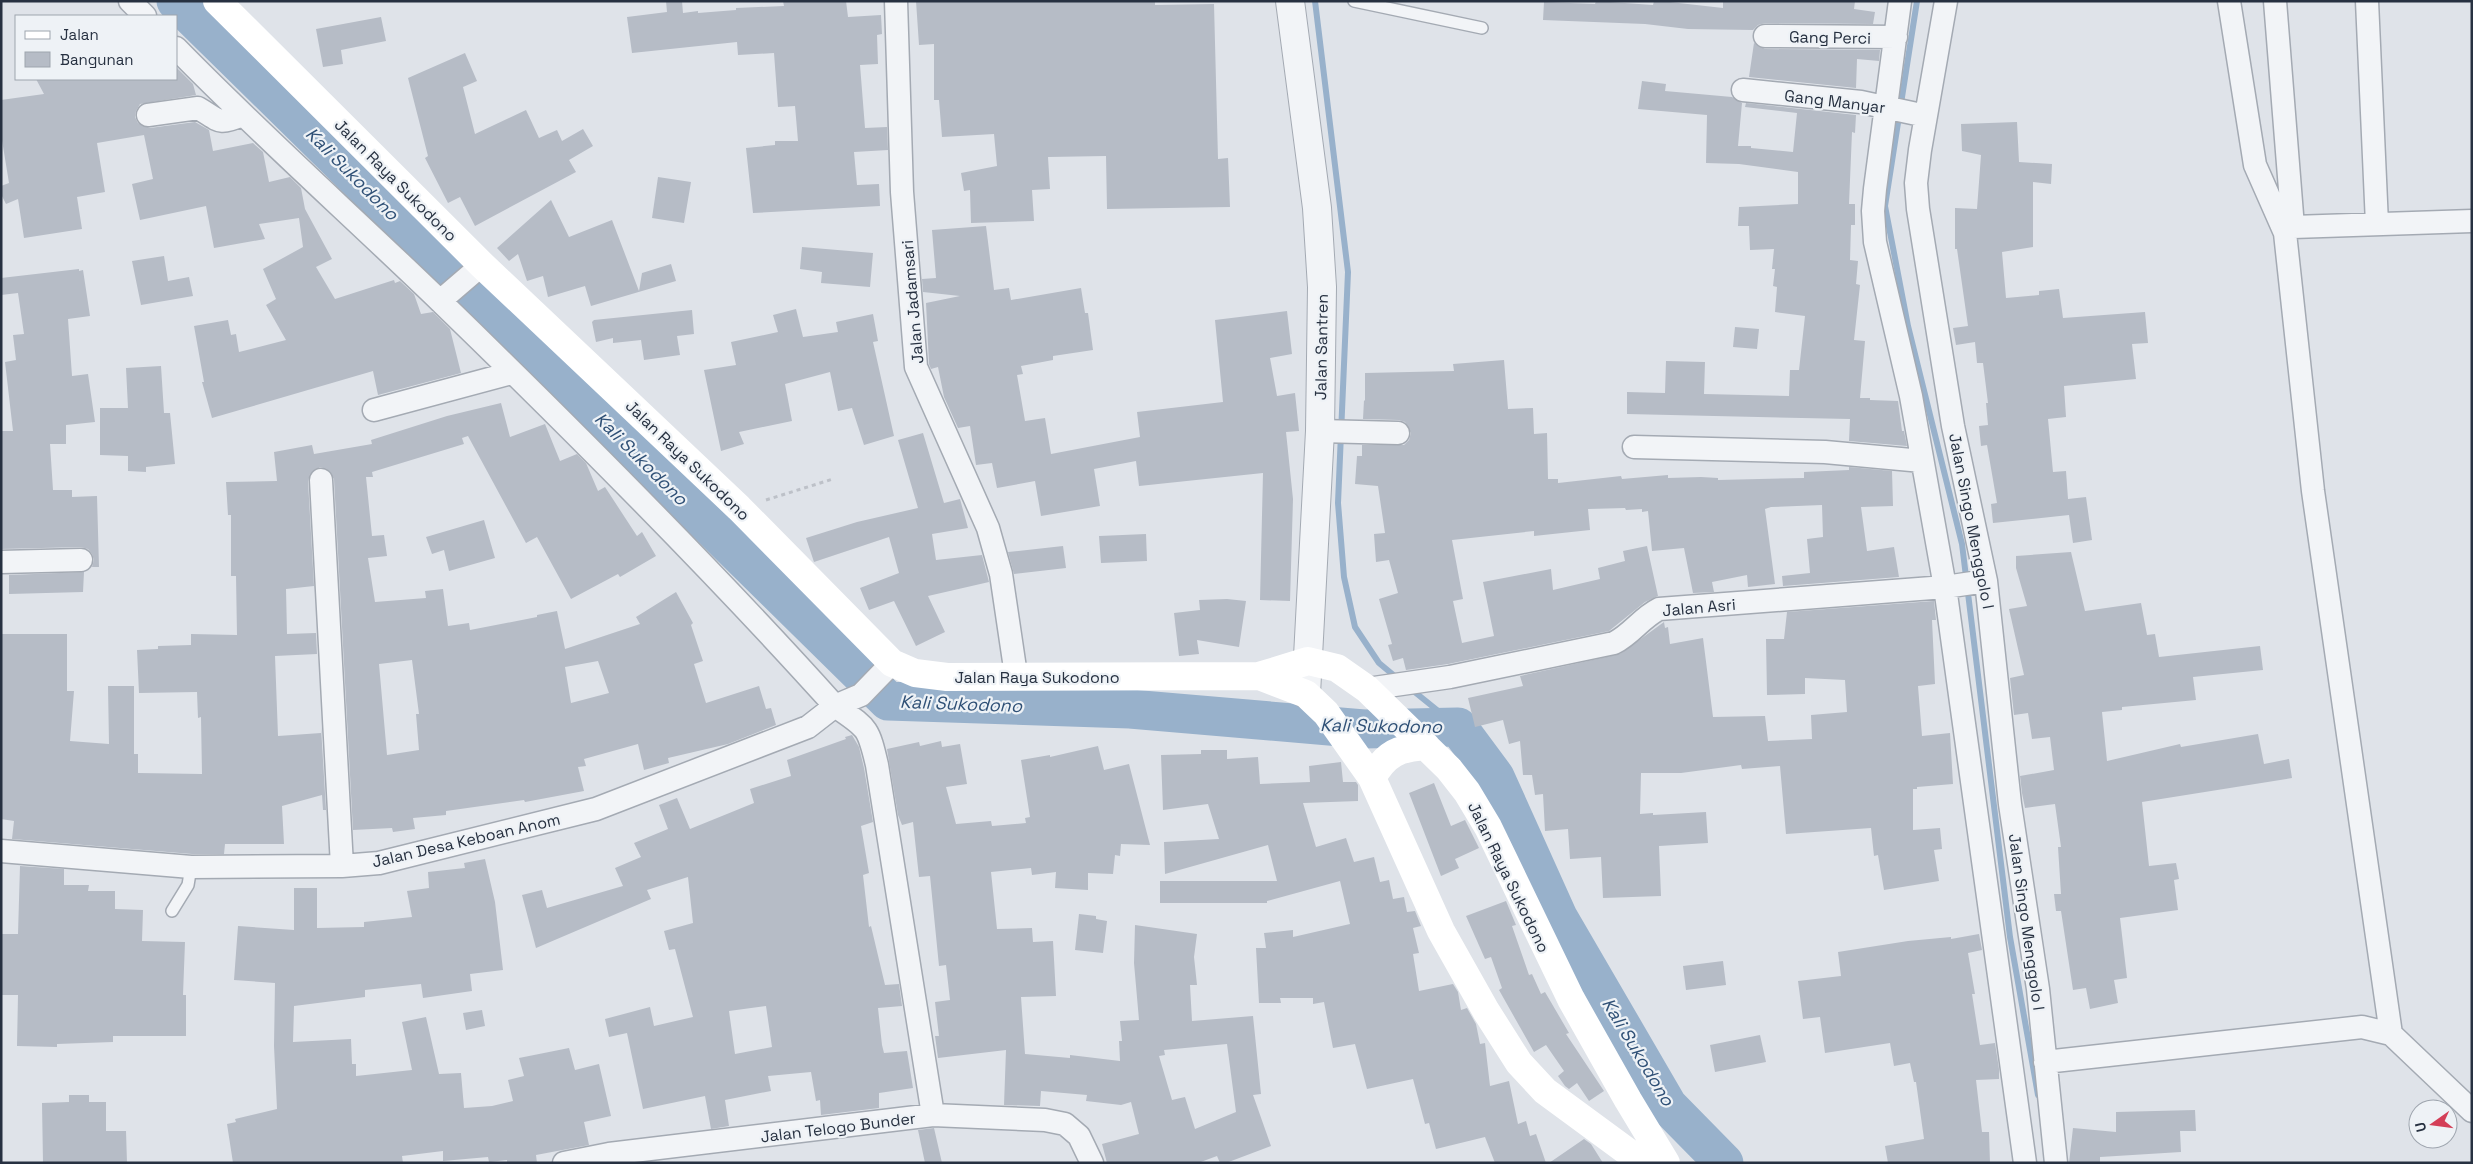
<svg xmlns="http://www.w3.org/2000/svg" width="2473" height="1164" font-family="'Space Grotesk',sans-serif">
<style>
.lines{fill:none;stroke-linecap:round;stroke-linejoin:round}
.stream{stroke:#98b1cb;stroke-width:6}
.river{stroke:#98b1cb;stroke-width:39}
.building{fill:#b6bcc6;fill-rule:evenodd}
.service-casing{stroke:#a4aab3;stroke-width:14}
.minor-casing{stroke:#a4aab3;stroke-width:25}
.tertiary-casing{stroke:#a4aab3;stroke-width:30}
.path{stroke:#bdc1c8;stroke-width:3;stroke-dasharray:4 4;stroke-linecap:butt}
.service{stroke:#f2f4f7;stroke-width:11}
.minor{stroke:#f2f4f7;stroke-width:22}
.tertiary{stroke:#f2f4f7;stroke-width:28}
.secondary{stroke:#fff;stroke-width:28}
.labels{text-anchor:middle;stroke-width:4.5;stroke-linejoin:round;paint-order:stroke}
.street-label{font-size:16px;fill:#273141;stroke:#eef2f6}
.water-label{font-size:18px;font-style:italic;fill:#2f5076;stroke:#eef2f6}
</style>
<rect width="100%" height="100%" fill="#dfe3e9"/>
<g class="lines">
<path class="stream" d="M1315 1 1348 272 1338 503 1344 577 1355 627 1379 663 1397 678
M1917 1 1885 206 1908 326 1962 544 2010 937 2038 1095
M1411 689 1458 727"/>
<path class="river" d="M176 1 888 701 1130 709 1364 729 1458 727 1495 777 1558 917 1668 1106 1724 1163"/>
</g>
<path class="building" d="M666 1H682L683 13 698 11V13L736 10V8L784 6 783 1H846L848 17 881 15 882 34 877 35 878 64 860 65 865 128 887 127 888 150 854 152 857 185 879 184 880 206 753 213 746 148 775 145V141H798L795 106 778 107 774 53 738 55 737 42 632 53 627 17 667 12Z
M916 1H1155V5L1214 4 1218 159 1228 158 1230 207 1107 209 1106 156 1048 157 1050 189 1032 190 1034 221 971 223 970 190 964 191 961 173 997 166 994 134 942 137 939 100H934V44L919 45Z
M1596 1 1653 5 1654 1H1661L1723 8V1H1855L1854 9 1875 12 1873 24 1765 23 1758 25 1753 30 1688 29 1645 24 1543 20 1544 2 1595 4Z
M381 17 386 41 341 50 343 64 323 67 316 29Z
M1754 43 1765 49 1880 50 1879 61 1857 59 1856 88 1749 77Z
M465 53 477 81 463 87 475 134 526 110 539 138 557 130 562 141 583 129 593 146 569 160 576 172 475 226 460 197 448 203 425 158 428 156 408 78Z
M176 67 193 84 196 95 140 104 136 111 135 117 138 123 150 128 195 122 209 130 213 151 253 143 263 152 269 182 290 177 301 188 305 209 332 259 316 267 335 299 394 280 395 283 400 281 414 294 421 314 433 312 450 329 461 373 378 395 373 371 212 418 202 382H204L194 326 228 320 231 335 236 334 239 352 286 340 266 305 276 299 263 269 303 247 299 218 259 224 265 239 214 248 206 206 140 220 132 184 153 179 144 135 97 143 105 192 77 197 82 229 24 238 18 199 6 204 1 194V186L9 183 1 134V100L44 94 36 79H176Z
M1642 81 1666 84 1665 91 1732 97 1742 103 1738 146H1751V148L1793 152 1797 113 1745 107 1746 103 1856 115 1855 133 1852 132 1849 204H1855V225H1851L1850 260 1858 261 1856 284 1860 285 1854 340 1865 341 1860 398H1870V400L1898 401 1902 431H1904L1907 446 1849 441 1850 419 1627 414V392L1665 393 1666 361 1705 362 1704 394 1789 396 1790 370H1799L1805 316 1775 312 1777 287 1773 286 1775 269H1772L1774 249 1750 250 1749 226H1738L1739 207 1798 204V172L1739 164 1706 163 1707 115 1638 109Z
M2017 122 2019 162 2052 164 2051 184 2033 182V247L2002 252 2006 298 2039 295V291L2059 289 2063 318 2145 312 2148 343 2132 344 2136 379 2064 386 2066 417 2048 419 2053 472 2066 471 2068 499 2086 497 2092 540 2073 543 2069 515 1993 523 1991 504 1997 503 1987 445 1981 446 1979 426 1988 425 1986 403H1988L1983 363H1977L1975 342 1956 345 1953 328 1968 326 1957 249H1955V208L1977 209 1981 155 1962 151 1961 124Z
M658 177 691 182 684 223 652 218Z
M551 200 569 237 612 220 639 291 642 273 671 264 676 281 591 306 585 286 548 297 543 276 527 281 518 254 509 261 497 248Z
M986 226 994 290 1009 288 1011 300 1081 288 1085 313H1088L1093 350 1053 356V360L1021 366 1023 374 1017 375 1025 421 1045 418 1051 454 1140 437 1137 412 1223 402 1215 320 1287 311 1292 354 1270 358 1277 396 1295 393 1299 431 1286 432 1293 499 1290 601 1260 600 1263 473 1139 486 1136 461 1094 469 1100 506 1041 516 1035 481 997 488 992 463 976 465 970 426 958 428 944 397 938 367 931 369 929 364 926 303 960 296 923 292 922 279 936 278 932 230Z
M802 247 873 253 870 287 821 283 822 272 800 269Z
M164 256 168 281 189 277 193 296 141 305 132 261Z
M79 269V271L83 270 90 316 68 319 72 376 88 374 95 422 66 425V444H50L53 490H72V497L97 496 99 567H92L94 560 92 554 88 549 81 547 1 549V431H13L5 362 16 360 13 335 24 334 18 293 1 295V278Z
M796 309 803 337 838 332 836 322 873 314 878 341 873 342 894 436 864 445 852 408 838 411 830 372 785 384 792 421 739 432 744 444 721 451 704 370 736 365 731 342 778 332 773 315Z
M692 310 694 334 677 336 680 355 644 360 641 340 613 343V338L596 342 592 322 594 320Z
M1735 327 1759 329 1757 349 1733 347Z
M1504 360 1508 409 1533 408 1534 434 1547 433 1548 479H1558V483L1621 476 1622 479 1668 475V478L1701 477 1718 478V480L1804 478V472L1849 470V467L1892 471 1893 506 1861 507 1867 551 1894 547 1899 577 1783 586 1782 576 1810 573 1807 539 1823 537 1822 505 1771 507 1765 509 1775 584 1748 587 1747 575 1712 582 1714 592 1693 593 1684 548 1652 551 1648 511 1642 512V509L1626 510 1625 508 1588 509 1590 530 1534 536V531L1452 540 1463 599 1453 601 1462 643 1494 636 1483 582 1551 569 1553 590 1600 579 1598 568 1625 561 1623 551 1647 546 1658 596 1645 602 1609 631 1448 664 1406 670 1403 658 1393 661 1388 645 1392 644 1379 599 1398 593 1389 560 1376 562 1374 534 1385 533 1378 486 1355 484 1357 456H1362V445H1404L1409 440 1411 433 1405 422 1399 420 1363 419 1364 400 1365 401V373L1454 371 1453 364Z
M161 366 164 413H170L175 464 146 467V472L128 471V456L100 455V408H128L126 368Z
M501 403 510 437 545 424 560 461 577 454 586 463 598 491 605 487 637 536 642 532 656 556 620 577 618 574 571 599 537 537 526 543 468 436 462 438 464 444 372 472 373 477H366L372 536 384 535 387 556 368 558 375 602 426 598 425 591 443 589 448 626 469 623 470 630 537 617V615L557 611 565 649 640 624 636 617 676 592 693 623 691 625 703 661 694 664 706 703 759 686 766 709 771 708 776 725 728 744 668 758 669 763 644 770 638 744 584 759 586 766 578 767 584 791 525 802 524 800 446 811V815L413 818 415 829 393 832 392 828 353 830 334 479 327 469 320 467 310 474 308 481 314 586 286 589 287 634 316 633 317 654 275 656 278 736 321 733V727L326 810H323L322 795 282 806 284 844H225L224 854H192L12 839 14 821 1 819V634H67V691H74L70 741 109 744 108 686H134V754H138V773L202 774 201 717 198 718 197 692 139 693 137 650 158 649V646L191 645V634L237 635 236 576H231V515H228L226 482 277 481 274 452 312 445 314 454 372 444 371 440 447 416ZM412 660 419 714H416L419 750 387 755 379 664ZM598 661 609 693 571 703 565 667Z
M923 433 944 503 960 499 968 528 932 534 936 560 982 555 989 582 928 596 945 632 916 646 894 601 869 610 860 588 899 573 889 537 814 562 806 538 857 522 918 508 898 440Z
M484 520 495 558 449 571 444 550 432 554 426 537Z
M1146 534 1147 561 1101 563 1099 536Z
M1063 546 1066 568 1014 574 1008 552Z
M2071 552 2085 611 2141 603 2147 635 2155 634 2159 657 2260 646 2263 670 2193 677 2196 700 2122 707V710L2102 712 2107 761 2180 744 2181 747 2258 734 2264 764 2289 759 2292 778 2142 802 2149 866 2176 863 2179 879 2174 880 2178 910 2120 918 2127 978 2114 980 2118 1003 2090 1009 2086 988 2073 990 2061 911H2056L2054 894H2061L2058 847H2061L2055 804 2025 808 2022 793 2020 776 2054 770 2050 737 2032 739 2028 713 2014 715 2010 678 2024 675 2009 609 2027 606 2016 568V556Z
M84 572 83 592 9 594V575Z
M1227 599 1246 601 1239 647 1197 640 1199 654 1179 656 1174 613 1200 610 1199 600Z
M1934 601 1936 620H1932L1935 684 1918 686 1922 736 1950 733 1953 784 1917 787V789H1913V830L1940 828 1942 849 1934 850 1939 881 1884 890 1878 855 1874 856 1871 828 1786 834 1780 766 1742 769 1741 765 1681 773H1641L1640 814 1653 813V815L1706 812 1708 843 1659 846 1661 896 1603 898 1601 857 1570 859 1568 829 1545 831 1543 794 1535 795 1532 775H1523L1520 741 1509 744 1503 720 1475 727 1468 698 1523 686 1520 676 1620 654 1664 622 1665 628 1668 627 1670 644 1703 638 1713 717 1765 716 1768 741 1812 739 1811 715 1847 712 1845 680 1805 678V694L1767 695 1766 639H1784L1787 612Z
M852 735 859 747 864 768 873 822 861 826 869 873 863 875 869 927 871 926 885 985 899 984 902 1006 878 1008 882 1045 884 1053 907 1051 913 1088 879 1093V1108L821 1115 820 1100 816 1101 811 1072 768 1076 771 1091 725 1100 729 1126 711 1129 705 1096 643 1109 627 1033 609 1037 605 1019 650 1007 654 1026 693 1017 675 949 669 950 664 931 693 923 688 877 647 890 651 899 536 948 522 895 542 890 547 908 623 886 615 868 641 857 634 843 668 829 659 805 677 798 690 829 754 803 750 789 791 776 787 760 846 739 845 737ZM766 1006 772 1047 735 1054 729 1011Z
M941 741 942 747 960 744 967 784 946 787 956 824 991 821 992 826 1026 823 1025 818 1030 817 1021 760 1050 755V757L1098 746 1104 770 1129 764 1150 845 1121 844 1120 856 1115 855 1113 874 1088 873V890L1055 888 1056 872 1032 875 1031 868 991 872 997 929 1032 928 1033 942 1053 941 1056 996 1021 997 1025 1054 1070 1058V1055L1120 1061 1119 1041H1122L1120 1021 1139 1020 1134 963 1135 925 1197 934 1194 957 1197 985H1190L1192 1021 1253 1016 1261 1094 1253 1095 1271 1146 1226 1163H1220L1217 1156 1198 1163H1107L1102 1144 1139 1134 1131 1102 1121 1105 1086 1101 1087 1095 1041 1091 1040 1106 1004 1105 1006 1050 938 1058 935 1036H939L935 1002 950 1000 946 965 939 966 930 876 919 877 913 822 902 825 898 815 887 749 919 742 920 746ZM1227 1044 1236 1112 1195 1129 1185 1097 1172 1100 1159 1056 1165 1055 1164 1050Z
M1201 750H1227V759L1258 757 1260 784 1310 782 1309 766 1341 762 1343 782H1356L1358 785V801L1303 803 1316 847 1346 838 1354 862 1374 857 1380 882 1389 880 1393 899 1404 897 1407 912 1415 911 1421 926 1413 928 1419 953 1413 954 1419 991 1453 984 1458 992 1461 1010 1467 1008 1476 1024 1480 1044 1485 1043 1490 1086 1509 1081 1518 1124 1526 1121 1530 1136 1536 1134 1546 1163H1495L1485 1137 1436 1149 1429 1123 1425 1124 1413 1079 1367 1089 1355 1044 1333 1048 1324 1002 1313 1004V998H1280L1281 1003H1259L1256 948H1266L1264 933 1293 930V937L1350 924 1340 881 1267 901V903H1160V881H1277L1268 845 1165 874 1164 842 1219 839 1208 804 1163 810 1161 755 1201 754Z
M1434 783 1451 826 1465 820 1479 848 1455 859 1459 868 1441 876 1409 793Z
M485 859 495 902 503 970 470 974 472 991 423 998 421 984 365 990V997L294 1006 293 1042 351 1039 352 1064H356V1076L412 1070 402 1022 426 1017 439 1074 461 1073 464 1108 492 1106 513 1101 508 1080 524 1076 519 1058 569 1048 575 1070 599 1064 611 1116 584 1122 589 1145 536 1155 537 1163H507V1160L489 1162 488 1157 443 1161V1151L402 1156 403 1163H233L227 1124 236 1122 235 1119 277 1109 274 1046 275 983 234 980 238 926 294 930V888H317V928L364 927V922L412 917 407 891 429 888 428 872 465 868 464 863Z
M20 866 64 869V885H89L88 891H115V909L143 910 142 941 185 942 183 995H186V1036H113V1042L57 1044V1047L17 1046 18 995H1V934H18Z
M1506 901 1516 925 1512 926 1529 975 1532 974 1541 994 1545 992 1569 1033 1566 1034 1604 1091 1589 1101 1577 1083 1569 1089 1565 1086 1558 1076 1564 1071 1546 1045 1534 1052 1499 990 1502 988 1491 957 1485 959 1466 916Z
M1079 914 1096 916V919L1107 921 1103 953 1075 950Z
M1979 934 1982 950 1968 953 1975 994H1972L1980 1045 1995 1043 1999 1069V1079L1976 1080 1982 1132H1989L1990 1163H1888L1885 1146 1924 1139 1916 1082H1914L1910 1063 1894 1066 1890 1043 1825 1053 1820 1017 1803 1019 1798 981 1841 976 1838 952 1908 941 1951 937V939Z
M1723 961 1726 985 1686 990 1683 966Z
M482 1010 485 1026 466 1030 463 1013Z
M1760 1035 1766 1062 1715 1072 1710 1045Z
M69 1095H89V1102H106V1131H126L127 1163H43L42 1103 69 1102Z
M2195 1110 2196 1131H2180L2181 1152 2100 1157V1163H2069L2073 1128 2116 1132V1112Z
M934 1128 942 1163H925L918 1130Z
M1584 1139 1591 1144 1603 1163H1549Z"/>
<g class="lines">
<g class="service-casing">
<path id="service" d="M1354 1 1482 28
M172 911 188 885 191 867"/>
</g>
<g class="minor-casing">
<path id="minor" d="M130 1 145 16
M896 1 902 192 916 367 988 528 1001 574 1016 675
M1900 1 1875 189 1873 211 1875 242 1911 396 1945 587 2025 1163
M1946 1 1920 150 1916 183 1918 209 1953 426 1986 581 2010 804 2038 989 2056 1163
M2229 1 2255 165 2285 233 2313 491 2391 1034
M2275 1 2293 227 2472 221
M2367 1 2377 224
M1765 36 1896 37
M176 48C261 135 352 216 440 301 575 432 709 566 835 706 867 728 868 726 877 765L933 1115
M1743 90 1861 102 1926 116
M148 115 198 108C219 120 218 126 242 115
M440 301 482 265
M374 410 511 373
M1320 431 1398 433
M1634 447 1825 452 1922 461
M321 480 342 866
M1 562 81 560
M1367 689 1450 677 1614 643C1632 634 1641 618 1659 609L1945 587 1986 581
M1 851 191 867 342 866 379 863 596 809 808 727 835 706 861 695 892 663
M2045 1062 2362 1027 2391 1034 2472 1111
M564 1163 609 1154 933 1115 1045 1120 1065 1124 1079 1136 1092 1163"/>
</g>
<g class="tertiary-casing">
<path id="tertiary" d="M1290 1 1317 208 1322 287 1320 431 1306 694"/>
</g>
<path class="path" d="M766 500 833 479"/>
<use href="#service" class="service"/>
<use href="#minor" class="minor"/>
<use href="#tertiary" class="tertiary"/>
<path class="secondary" d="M217 1 482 265 739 508 892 663 915 673 947 677 1259 676 1308 661 1337 668 1367 689 1449 769 1467 792 1488 827 1571 999 1628 1100 1666 1163
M1259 676 1306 694 1326 713 1372 778 1441 931 1486 1011 1519 1063 1545 1091 1643 1163
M1372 778C1386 753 1399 748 1426 746"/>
</g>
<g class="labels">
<g class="street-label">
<text transform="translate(1830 37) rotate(1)" y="6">Gang Perci</text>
<text transform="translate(1835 101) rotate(7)" y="6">Gang Manyar</text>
<text transform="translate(396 180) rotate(45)" y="6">Jalan Raya Sukodono</text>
<text transform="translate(912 302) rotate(-95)" y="6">Jalan Jadamsari</text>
<text transform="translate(1321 347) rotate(-89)" y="6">Jalan Santren</text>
<text transform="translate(688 460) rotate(44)" y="6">Jalan Raya Sukodono</text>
<text transform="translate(1972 521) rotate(79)" y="6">Jalan Singo Menggolo I</text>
<text transform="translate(1699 607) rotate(-5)" y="6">Jalan Asri</text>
<text x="1037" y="683">Jalan Raya Sukodono</text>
<text transform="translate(466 840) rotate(-13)" y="6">Jalan Desa Keboan Anom</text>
<text transform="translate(1509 877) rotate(64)" y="6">Jalan Raya Sukodono</text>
<text transform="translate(2027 922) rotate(82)" y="6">Jalan Singo Menggolo I</text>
<text transform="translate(838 1127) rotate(-7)" y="6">Jalan Telogo Bunder</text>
</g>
<g class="water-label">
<text transform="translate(352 174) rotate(45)" y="6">Kali Sukodono</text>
<text transform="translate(641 459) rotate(45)" y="6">Kali Sukodono</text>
<text transform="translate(961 704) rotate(2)" y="6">Kali Sukodono</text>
<text transform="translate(1381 726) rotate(1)" y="6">Kali Sukodono</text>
<text transform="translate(1638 1052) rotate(59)" y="6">Kali Sukodono</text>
</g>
</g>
<rect width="2473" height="1164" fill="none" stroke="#273141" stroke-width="5"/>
<rect x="15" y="15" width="162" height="65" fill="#eef2f6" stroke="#9ea5ae"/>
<rect x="25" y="31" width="25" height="8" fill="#ffffff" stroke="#9ea5ae"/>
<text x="60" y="40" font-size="15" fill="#273141">Jalan</text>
<rect x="25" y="52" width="25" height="15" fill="#b6bcc6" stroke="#9ea5ae"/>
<text x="60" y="65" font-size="15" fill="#273141">Bangunan</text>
<g transform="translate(2433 1124) rotate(256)"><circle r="24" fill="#eef2f6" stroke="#9ea5ae"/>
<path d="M0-4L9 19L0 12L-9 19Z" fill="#d43e57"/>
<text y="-8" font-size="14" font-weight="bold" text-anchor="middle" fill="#273141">U</text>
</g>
</svg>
